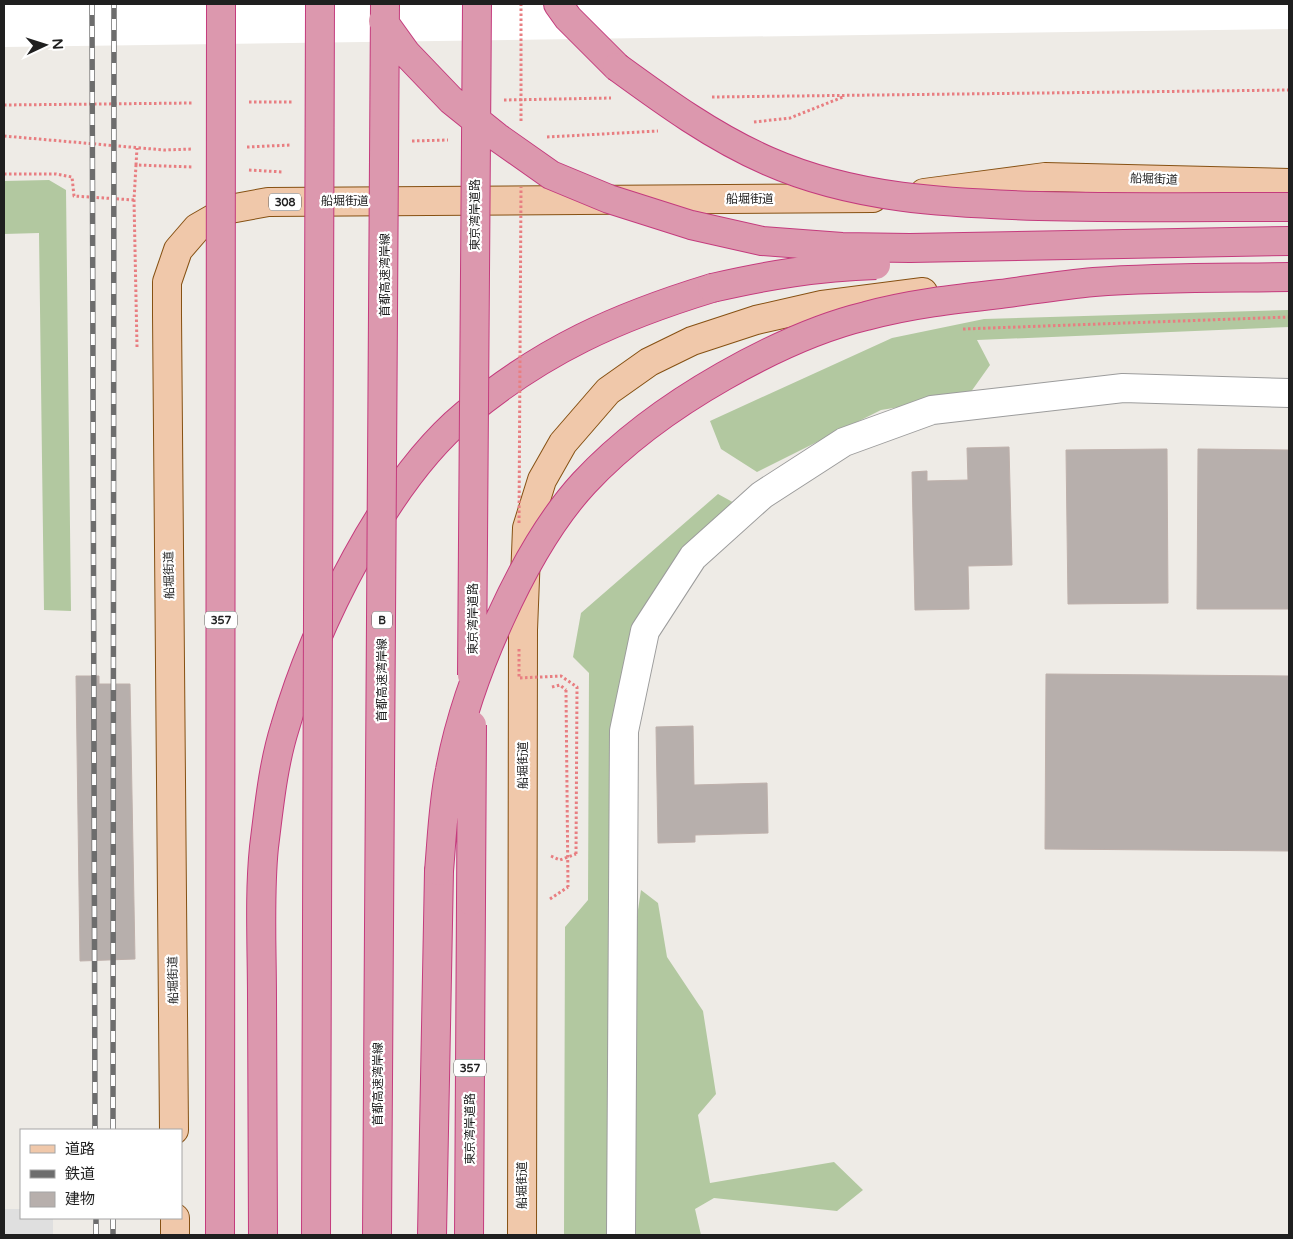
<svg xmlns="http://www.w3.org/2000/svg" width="1293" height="1239" font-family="'Varela Round','Noto Sans JP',sans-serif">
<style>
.forest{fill:#b2c8a0}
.parking{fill:#dfdfdf}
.pier{fill:#fff}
.building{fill:#b7afac;stroke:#beb0ab}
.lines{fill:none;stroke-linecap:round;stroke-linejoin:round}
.minor-casing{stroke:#9c9c9c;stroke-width:30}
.major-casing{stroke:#865113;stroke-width:30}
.highway-casing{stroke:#c43b7d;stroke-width:30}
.path{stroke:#e87e81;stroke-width:3;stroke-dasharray:2.5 2.5;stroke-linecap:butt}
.minor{stroke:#fff;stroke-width:28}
.major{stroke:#f0c8aa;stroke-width:28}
.highway{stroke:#dc98ae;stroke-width:28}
.rail-casing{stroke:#6d6d6d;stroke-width:5.5}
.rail{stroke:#fff;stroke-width:4;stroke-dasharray:11;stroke-linecap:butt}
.highway-bridge-casing{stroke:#c43b7d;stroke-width:30;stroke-linecap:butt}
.path-bridge{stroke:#e87e81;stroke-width:3;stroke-dasharray:2.5 2.5;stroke-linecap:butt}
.highway-bridge{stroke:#dc98ae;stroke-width:28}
.labels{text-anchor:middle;stroke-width:4.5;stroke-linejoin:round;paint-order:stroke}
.shield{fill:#fff;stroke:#626262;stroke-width:1}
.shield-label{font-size:11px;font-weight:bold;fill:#1f1f1f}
.street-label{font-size:12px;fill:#1f1f1f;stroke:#fff}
</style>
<rect width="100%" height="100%" fill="#eeebe6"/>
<path class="forest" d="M49 180 66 190 71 611 44 610 39 233 4 234V181Z
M1289 310V327L977 340 990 365 968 396 881 410 757 472 721 449 710 421 892 338 984 319Z
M718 494 738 505 641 613 623 696 607 1076 618 1235H564L565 927 588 900 589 673 573 657 581 613Z
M641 890 658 903 667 957 703 1011 716 1094 698 1115 710 1183 834 1162 863 1190 837 1211 714 1198 695 1209 701 1235H635L629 970Z"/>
<path class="parking" d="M4 1209H21V1218H53V1235H4Z"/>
<path class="pier" d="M4 4H1289V29L4 47Z"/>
<path class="building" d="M1009 447 1012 565 968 566 969 609 915 610 912 472 927 471V481L968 480 967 448Z
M1167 449 1168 603 1068 604 1066 450Z
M1198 449 1289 450V609H1197Z
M1046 674 1289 676V851L1045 849Z
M76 676H99V684H130L135 959 80 961Z
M693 726 694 785 767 783 768 833 695 835V842L658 843 656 727Z"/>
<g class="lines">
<g class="minor-casing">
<path id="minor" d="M621 1235 624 731 645 631 693 557 762 495 844 442 932 410 1123 388 1289 393"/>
</g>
<g class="major-casing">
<path id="major" d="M924 193 1045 177 1289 183
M174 1130 167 315V282L178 250 197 228 230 209 268 202 873 198
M175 1218V1235
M522 1235 523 630 527 528 542 480 563 443 608 391 649 362 692 341 756 320 822 305 923 292"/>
</g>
<g class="highway-casing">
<path id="highway" d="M558 4 568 18 617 67
M263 1235C263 1156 262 1077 262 997 262 949 259 895 264 847 269 807 273 765 285 727 314 627 385 481 466 414 543 350 617 317 712 288
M432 1235 439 871
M469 1235 471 901"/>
</g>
<path class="path" d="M712 97 1289 90
M504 100 611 98
M249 102H293
M4 105 193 103
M754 122 790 118 843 97
M4 136 164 150 193 149
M547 137 658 131
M412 141 448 140
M247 147 291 145
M136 165 137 148
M249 170 283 172
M4 174H56L72 177 74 196 134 200
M963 329 1289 317
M137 347 134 200 136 165 193 167
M552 687 560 685 566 690
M551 856 560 860 576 854
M550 899 568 887"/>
<use href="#minor" class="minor"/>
<use href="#major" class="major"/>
<use href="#highway" class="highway"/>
<g class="rail-casing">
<path id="rail" d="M92 4 95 1130
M113 1130 114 4
M113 1218V1235
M96 1235V1218"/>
</g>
<use href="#rail" class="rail"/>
<g class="highway-bridge-casing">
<path id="highway-bridge" d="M383 21 406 53 451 100 497 137 551 175 609 199 691 225 762 241 842 247 910 248 1289 241
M617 67C665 102 713 137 768 161 854 199 947 203 1039 206 1122 208 1206 207 1289 207
M712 288C769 275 817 267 876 265
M472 675 477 4
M439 871C442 837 443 803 450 770 466 683 523 549 584 483 624 440 673 405 724 376 768 351 816 328 866 316 910 304 955 299 1000 294 1031 290 1062 285 1094 282 1159 277 1224 278 1289 277
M471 901 472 725
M220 1235 221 4
M316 1235 320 4
M377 1235 385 4"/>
</g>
<path class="path-bridge" d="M521 121V4
M519 523 521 187
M519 649V678L561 676 577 687 576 854
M566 690 568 887"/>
<use href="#highway-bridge" class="highway-bridge"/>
</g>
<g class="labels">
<g class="shield">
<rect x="269" y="193.5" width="32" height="17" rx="4"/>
<rect x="205" y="611.5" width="32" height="17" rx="4"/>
<rect x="372" y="611.5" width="20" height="17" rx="4"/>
<rect x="454" y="1059.5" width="32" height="17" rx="4"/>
</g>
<g class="shield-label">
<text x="285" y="206">308</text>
<text x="221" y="624">357</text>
<text x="382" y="624">B</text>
<text x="470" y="1072">357</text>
</g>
<g class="street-label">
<text transform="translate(1154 179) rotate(2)" y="4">船堀街道</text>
<text x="750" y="203">船堀街道</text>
<text x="345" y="205">船堀街道</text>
<text transform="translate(475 215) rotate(-90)" y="4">東京湾岸道路</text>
<text transform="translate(385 275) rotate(-90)" y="4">首都高速湾岸線</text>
<text transform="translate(169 575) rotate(-91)" y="4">船堀街道</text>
<text transform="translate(473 619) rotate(-90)" y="4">東京湾岸道路</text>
<text transform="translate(382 680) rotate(-90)" y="4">首都高速湾岸線</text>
<text transform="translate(523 765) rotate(-90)" y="4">船堀街道</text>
<text transform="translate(173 980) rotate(-91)" y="4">船堀街道</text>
<text transform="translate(378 1084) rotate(-90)" y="4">首都高速湾岸線</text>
<text transform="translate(470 1129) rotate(-90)" y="4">東京湾岸道路</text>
<text transform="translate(522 1185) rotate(-90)" y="4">船堀街道</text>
</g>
</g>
<rect width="1293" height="1239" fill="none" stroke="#1f1f1f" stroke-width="10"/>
<rect x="20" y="1129" width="162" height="90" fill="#ffffff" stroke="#a5a5a5"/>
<rect x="30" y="1145" width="25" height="8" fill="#f0c8aa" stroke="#a5a5a5"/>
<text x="65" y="1154" font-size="15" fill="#1f1f1f">道路</text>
<rect x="30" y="1170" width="25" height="8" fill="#6d6d6d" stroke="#a5a5a5"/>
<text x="65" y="1179" font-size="15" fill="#1f1f1f">鉄道</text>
<rect x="30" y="1192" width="25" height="15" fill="#b7afac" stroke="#a5a5a5"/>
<text x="65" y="1204" font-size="15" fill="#1f1f1f">建物</text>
<g transform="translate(45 45) rotate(86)" stroke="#ffffff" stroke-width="4" paint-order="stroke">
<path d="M0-4L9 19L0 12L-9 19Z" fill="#1f1f1f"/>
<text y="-8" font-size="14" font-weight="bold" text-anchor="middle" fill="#1f1f1f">N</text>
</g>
</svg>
